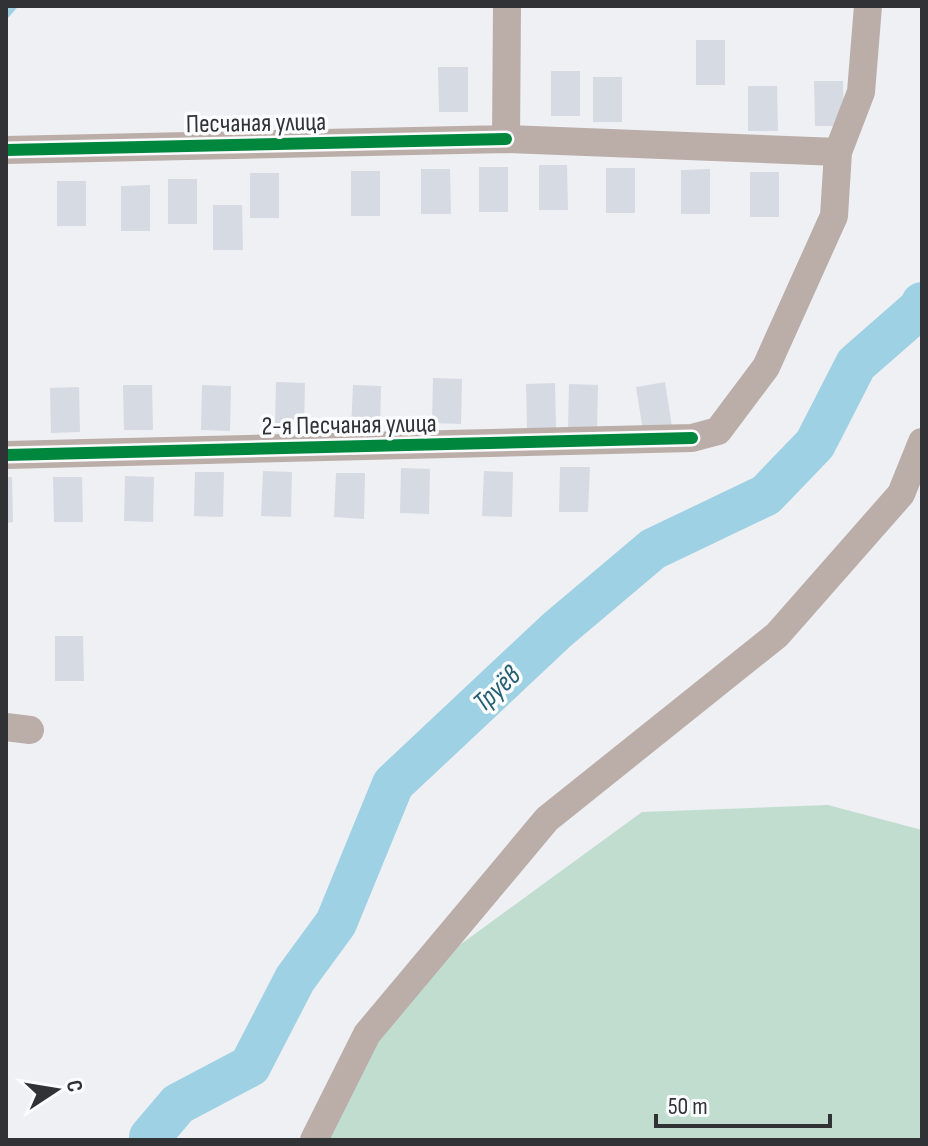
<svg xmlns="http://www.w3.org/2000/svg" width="928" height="1146" font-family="'Sofia Sans Condensed',sans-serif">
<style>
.green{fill:#c0ddcf}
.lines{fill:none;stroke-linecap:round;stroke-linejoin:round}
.stream{stroke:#9ed1e3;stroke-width:7}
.river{stroke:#9ed1e3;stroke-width:42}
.building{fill:#d6dae2}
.minor{stroke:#bbada8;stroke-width:28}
.cycleway-casing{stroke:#fbfcfe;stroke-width:17}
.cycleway{stroke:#00873e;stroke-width:12}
.labels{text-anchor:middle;stroke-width:7;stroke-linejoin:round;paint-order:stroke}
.street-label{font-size:26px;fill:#303236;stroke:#fbfcfe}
.water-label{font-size:28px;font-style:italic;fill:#256072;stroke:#fbfcfe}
</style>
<rect width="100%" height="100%" fill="#eef0f4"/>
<path class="green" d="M828 805 922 830V1140H304L435 963 642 812Z"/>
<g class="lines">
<path class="stream" d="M6 15 14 6"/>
<path class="river" d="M150 1140V1137L178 1104 250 1066 295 979 336 923 393 784 557 630 653 549 766 495 815 444 856 364 920 308 922 303"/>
</g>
<path class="building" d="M696 40H725V85H696Z
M438 67H468V112H439Z
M551 71H580V116H551Z
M593 77H622V122H593Z
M814 81H843L844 126H815Z
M748 86H777L778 131H748Z
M539 165H567L568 210H539Z
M479 167H508V212H479Z
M606 168H635V213H606Z
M421 169H450L451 214H421Z
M710 169V214H681V170Z
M351 171H380V216H351Z
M750 172H779V217H750Z
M250 173H279V218H250Z
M168 179H197V224H168Z
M57 181H86V226H57Z
M150 185V231H121V186Z
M213 205H242L243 250H213Z
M433 378 462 379 461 424 432 423Z
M276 382 305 383 304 428 275 426Z
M665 382 672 427 643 431 636 387Z
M555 383 556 428H527L526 384Z
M569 384 598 385 597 430 568 429Z
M123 385H152L153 430H124Z
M202 385 231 386 230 431 201 430Z
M353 385 381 386 380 431 351 430Z
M79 387 80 432 51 433 50 388Z
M560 467H590L588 512H559Z
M401 468 430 469 429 514 400 513Z
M263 471 292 472 291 517 261 516Z
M484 471 513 472 512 517 482 516Z
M195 472H224L223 517 194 516Z
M336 473H365L364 519 334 517Z
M125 476 154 477 153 522 124 521Z
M6 477H12L13 522 6 523Z
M53 477H82L83 522H54Z
M55 636H83L84 681H55Z"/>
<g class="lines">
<path class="minor" d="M507 6 506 139 838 152
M6 150 506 139
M6 455 692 438 718 431 766 367 834 216 838 152 861 92 868 6
M6 727 30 730
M314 1140 367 1034 547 819 777 635 901 494 922 442"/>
<g class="cycleway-casing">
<path id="cycleway" d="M6 150 506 139
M6 455 692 438"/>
</g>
<use href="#cycleway" class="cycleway"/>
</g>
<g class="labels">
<g class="street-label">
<text transform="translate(256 122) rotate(-1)" y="9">Песчаная улица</text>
<text transform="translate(349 424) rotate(-1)" y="9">2-я Песчаная улица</text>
</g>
<g class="water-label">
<text transform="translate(496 688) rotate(-43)" y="10">Труёв</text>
</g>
</g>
<rect width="928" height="1146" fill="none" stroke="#303236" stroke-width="16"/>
<g transform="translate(56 1090) rotate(78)" stroke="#fbfcfe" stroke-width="6" paint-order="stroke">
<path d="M0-6L14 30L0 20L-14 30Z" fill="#303236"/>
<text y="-12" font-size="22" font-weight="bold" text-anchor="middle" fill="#303236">С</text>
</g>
<path d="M656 1114v12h174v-12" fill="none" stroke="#303236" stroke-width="4"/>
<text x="668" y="1114" font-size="24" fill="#303236" stroke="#fbfcfe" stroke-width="6" paint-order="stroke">50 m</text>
</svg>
